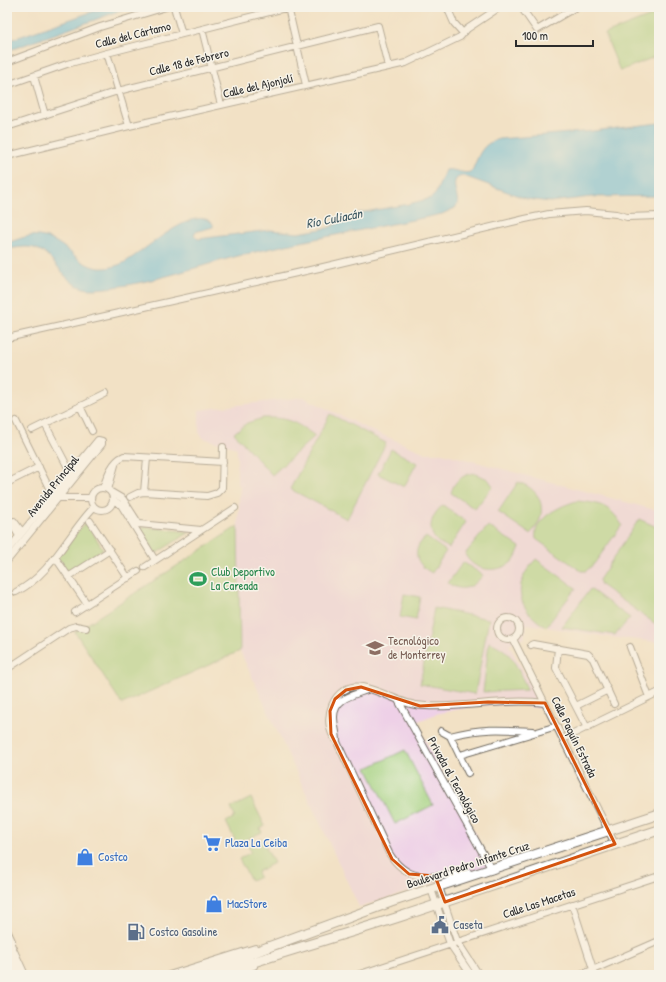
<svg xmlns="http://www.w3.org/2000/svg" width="666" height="982" font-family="'Patrick Hand',sans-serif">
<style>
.built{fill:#eed0e7}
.green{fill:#a3d17f;stroke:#677e55}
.water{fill:#63bde0;stroke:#477486}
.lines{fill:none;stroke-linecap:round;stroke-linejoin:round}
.minor-casing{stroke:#716b61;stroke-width:8}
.major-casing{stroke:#716b61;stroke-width:10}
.highway-casing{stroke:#716b61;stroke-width:11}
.minor{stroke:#fff;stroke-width:6}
.major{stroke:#fff;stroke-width:8}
.highway{stroke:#fff;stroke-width:9}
.marked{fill:none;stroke:#d5540f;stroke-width:3;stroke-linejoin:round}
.labels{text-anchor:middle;stroke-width:3;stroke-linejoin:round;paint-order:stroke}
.street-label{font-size:12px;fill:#2b2b2b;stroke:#f7f3e8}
.leisure-label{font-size:12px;fill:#27864d;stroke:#f7f3e8;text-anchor:start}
.education-label{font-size:12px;fill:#785e54;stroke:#f7f3e8;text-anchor:start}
.shop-label{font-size:12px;fill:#366cbe;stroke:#f7f3e8;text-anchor:start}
.service-label{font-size:12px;fill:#4e5e75;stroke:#f7f3e8;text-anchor:start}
.water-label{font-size:13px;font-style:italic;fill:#3c5761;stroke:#f7f3e8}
</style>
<rect width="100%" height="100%" fill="#f7f3e8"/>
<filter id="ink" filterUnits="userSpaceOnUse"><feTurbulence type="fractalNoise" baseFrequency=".025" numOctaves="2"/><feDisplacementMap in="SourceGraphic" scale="8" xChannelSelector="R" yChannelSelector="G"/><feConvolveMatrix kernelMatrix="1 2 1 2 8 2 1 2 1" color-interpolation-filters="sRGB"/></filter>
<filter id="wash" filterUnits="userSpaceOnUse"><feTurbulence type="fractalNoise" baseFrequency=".012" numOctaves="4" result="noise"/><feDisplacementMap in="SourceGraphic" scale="16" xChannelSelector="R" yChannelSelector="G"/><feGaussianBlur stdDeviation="0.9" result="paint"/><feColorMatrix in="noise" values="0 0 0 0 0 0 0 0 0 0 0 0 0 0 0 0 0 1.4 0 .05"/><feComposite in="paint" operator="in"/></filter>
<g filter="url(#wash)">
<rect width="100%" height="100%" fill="#f2e1c5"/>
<path class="built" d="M303 397 370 430 426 453H442L659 511V642L609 637 527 624 524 638 509 645 545 709 520 705H479L439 713 415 722 492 866 359 907 240 651 238 526 240 485H237V448L203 438 199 432V410Z"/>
<path class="green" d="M656 14 659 22V55L620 71 605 34Z
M330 414 386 443 347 519 290 489Z
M263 418C287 417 296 422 315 436L272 475 234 433 247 423Z
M391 449 417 463 404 487 378 474Z
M473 473 488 479 493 486 475 509 451 493C454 481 461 476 473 473Z
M518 482C544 490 549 515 530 534L498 512Z
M577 501C599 503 610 505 622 525L594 564 586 571H581L536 539C532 518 562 505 577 501Z
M443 505 466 522 449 548C446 546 441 544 438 542 425 530 432 514 443 505Z
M639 519 659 528V624L657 625 601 585 599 580Z
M86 522 103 549 67 572 56 556Z
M138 526 190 532 155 554Z
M238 526 240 651 122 704 75 632Z
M488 526 520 547C518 552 516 557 513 561 499 574 473 572 465 554Z
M426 537 446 551 432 573C416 565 410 550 426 537Z
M536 559 576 588 546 627C517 609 511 585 536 559Z
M463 562 483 575C473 588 462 593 448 583Z
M590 589 630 618 615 635 562 627Z
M404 594 420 597 416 620 400 617Z
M434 608 489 619 475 694 420 684Z
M489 642C514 651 516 667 528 690L483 692Z
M405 750 433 805 395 824 367 768Z
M251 798 265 826 260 829 262 832 237 844 226 822 235 817 231 808Z
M261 838 274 863 257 872 259 877 251 881 239 859 251 852 248 845Z"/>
<path class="water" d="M106 7H131L7 51V41Z
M659 123V196L591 197 550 202 527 199 464 176C448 177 457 192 458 203L455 208 442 214C375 228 308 239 242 255 194 267 145 286 94 289 63 290 61 259 37 249 28 245 16 248 7 249V243C17 240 29 234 39 236 74 241 80 281 121 264 139 257 195 201 213 224V227L195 232 194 235 198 239 270 230 298 233 328 228 359 213 409 204 431 198 436 193 445 170C456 168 464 176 472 171 479 155 481 144 499 139L593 131Z"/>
</g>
<g filter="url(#ink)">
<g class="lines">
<g class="minor-casing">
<path id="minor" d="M174 7 182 34
M288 7 306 85
M447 7 454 23 463 33
M521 7 537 30 576 7
M658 7 659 9
M202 29 221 105
M107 53 129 126
M7 62 100 27 166 7
M34 76 45 115
M7 85 67 64 107 53 289 7
M7 127 118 91 378 26 388 66
M7 156 129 126 406 63 460 37 467 29 500 7
M7 338 319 268 525 219 549 214 586 211 616 214 627 217 659 216
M80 406 92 431
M16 421 52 494 58 498H90
M45 424 73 477
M32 430 105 394
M7 483 39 467
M91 499a11 11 0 1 1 22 0a11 11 0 1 1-22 0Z
M103 488C107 476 112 461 124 456L223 462
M108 490 115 465
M111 492 123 499 139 524
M144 492 147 458
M130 497 138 493 144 492 207 496 217 493 222 488 223 447
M113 500 121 505 155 560
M90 521 128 578
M11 523 19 536
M7 524 14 521 22 532
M139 524 201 530
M7 551 98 440 102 441V444L7 561
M55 557 87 604
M145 567 235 508
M68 577 110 550
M16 592C52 574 67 535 94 507
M75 612 138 571
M497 629a11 11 0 1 1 22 0a11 11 0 1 1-22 0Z
M513 639 615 844
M531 645 533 644 588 654 593 659 614 704
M630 647 649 697
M558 648 556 668 587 728
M7 669 69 628 76 626 86 628
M398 700 492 870
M576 706 608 690
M441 731 450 736
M450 736C479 728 501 729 532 731
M450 736 468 773
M563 739 659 692
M337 742C337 733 334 725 334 717 334 698 354 695 367 690
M460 755 557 726
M469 873C436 876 409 886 389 853L337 742C319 721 334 682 362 687 384 691 403 706 426 706 466 708 505 698 545 703
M439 887 457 941 479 975
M431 889 450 944 471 975
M572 904 593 969
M7 930 12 941
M7 968 10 975
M169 975 255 948
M229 975 254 966
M357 975 659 876
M581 975 659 941"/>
</g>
<g class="major-casing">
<path id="major" d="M7 938 24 975
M7 954 17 975"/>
</g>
<g class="highway-casing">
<path id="highway" d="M192 975 391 902 659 814
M214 975C275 954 337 937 399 917 486 889 572 858 659 830"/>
</g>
<use href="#minor" class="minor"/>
<use href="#major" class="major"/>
<use href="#highway" class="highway"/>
</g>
</g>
<path d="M0 0H666V982H0ZM361 687 420 706 488 702 545 703 615 844 445 902 435 876 409 874 392 859 331 734 330 711 335 699 346 690Z" fill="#f2e1c5" fill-opacity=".55" fill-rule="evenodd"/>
<path class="marked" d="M361 687 420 706 488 702 545 703 615 844 445 902 435 876 409 874 392 859 331 734 330 711 335 699 346 690Z"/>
<defs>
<g id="stadium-bare" transform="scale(1.38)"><path d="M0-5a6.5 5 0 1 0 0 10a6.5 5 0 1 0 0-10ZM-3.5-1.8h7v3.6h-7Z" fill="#2e9e5b" stroke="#f7f3e8" stroke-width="2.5" paint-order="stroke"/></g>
<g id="university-bare" transform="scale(1.38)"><path d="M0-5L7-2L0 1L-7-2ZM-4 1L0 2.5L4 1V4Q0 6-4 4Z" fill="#8d6e63" stroke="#f7f3e8" stroke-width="2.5" paint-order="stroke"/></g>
<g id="supermarket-bare" transform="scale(1.38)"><path d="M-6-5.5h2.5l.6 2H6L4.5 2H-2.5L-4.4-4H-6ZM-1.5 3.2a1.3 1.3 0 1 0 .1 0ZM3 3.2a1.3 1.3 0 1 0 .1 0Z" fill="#3f7fe0" stroke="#f7f3e8" stroke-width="2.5" paint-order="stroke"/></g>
<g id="shop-bare" transform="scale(1.38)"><path d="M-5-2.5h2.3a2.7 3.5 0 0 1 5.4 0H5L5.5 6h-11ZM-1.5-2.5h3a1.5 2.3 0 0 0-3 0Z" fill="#3f7fe0" stroke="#f7f3e8" stroke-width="2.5" paint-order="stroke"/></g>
<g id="civic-bare" transform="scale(1.38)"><path d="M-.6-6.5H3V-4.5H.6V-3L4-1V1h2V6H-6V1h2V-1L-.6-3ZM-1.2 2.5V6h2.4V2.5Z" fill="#5c6f8a" stroke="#f7f3e8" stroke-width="2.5" paint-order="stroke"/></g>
<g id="fuel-bare" transform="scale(1.38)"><path d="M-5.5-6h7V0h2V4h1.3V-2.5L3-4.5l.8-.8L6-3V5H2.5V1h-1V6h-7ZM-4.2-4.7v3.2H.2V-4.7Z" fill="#5c6f8a" stroke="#f7f3e8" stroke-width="2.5" paint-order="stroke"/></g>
</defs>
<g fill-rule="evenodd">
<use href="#stadium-bare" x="198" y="579"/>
<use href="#university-bare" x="375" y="648"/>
<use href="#supermarket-bare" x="212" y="843"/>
<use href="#shop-bare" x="85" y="857"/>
<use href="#shop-bare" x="214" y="904"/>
<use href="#civic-bare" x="440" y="925"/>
<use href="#fuel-bare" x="136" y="932"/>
</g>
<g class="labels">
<g class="street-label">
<text transform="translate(133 35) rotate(-14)" y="4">Calle del Cártamo</text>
<text transform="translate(189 62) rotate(-14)" y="4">Calle 18 de Febrero</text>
<text transform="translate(258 86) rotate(-13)" y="4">Calle del Ajonjolí</text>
<text transform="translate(53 486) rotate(-51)" y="4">Avenida Principal</text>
<text transform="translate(574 737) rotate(64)" y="4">Calle Paquín Estrada</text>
<text transform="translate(454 780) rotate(61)" y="4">Privada al Tecnológico</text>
<text transform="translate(468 865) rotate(-18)" y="4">Boulevard Pedro Infante Cruz</text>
<text transform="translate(539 903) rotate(-18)" y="4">Calle Las Macetas</text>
</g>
<g class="leisure-label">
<text x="211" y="576">Club Deportivo<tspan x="211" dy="14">La Careada</tspan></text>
</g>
<g class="education-label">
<text x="388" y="645">Tecnológico<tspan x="388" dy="14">de Monterrey</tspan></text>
</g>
<g class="shop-label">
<text x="225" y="847">Plaza La Ceiba</text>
<text x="98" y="861">Costco</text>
<text x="227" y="908">MacStore</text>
</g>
<g class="service-label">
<text x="453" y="929">Caseta</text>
<text x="149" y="936">Costco Gasoline</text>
</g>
<g class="water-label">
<text transform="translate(334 218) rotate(-11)" y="5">Río Culiacán</text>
</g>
</g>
<rect width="666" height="982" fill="none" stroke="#f7f3e8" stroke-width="24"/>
<path d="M516 40v6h77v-6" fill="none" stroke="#2b2b2b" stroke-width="2"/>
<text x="522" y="40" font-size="12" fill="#2b2b2b" stroke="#f7f3e8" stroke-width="3" paint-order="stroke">100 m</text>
</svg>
